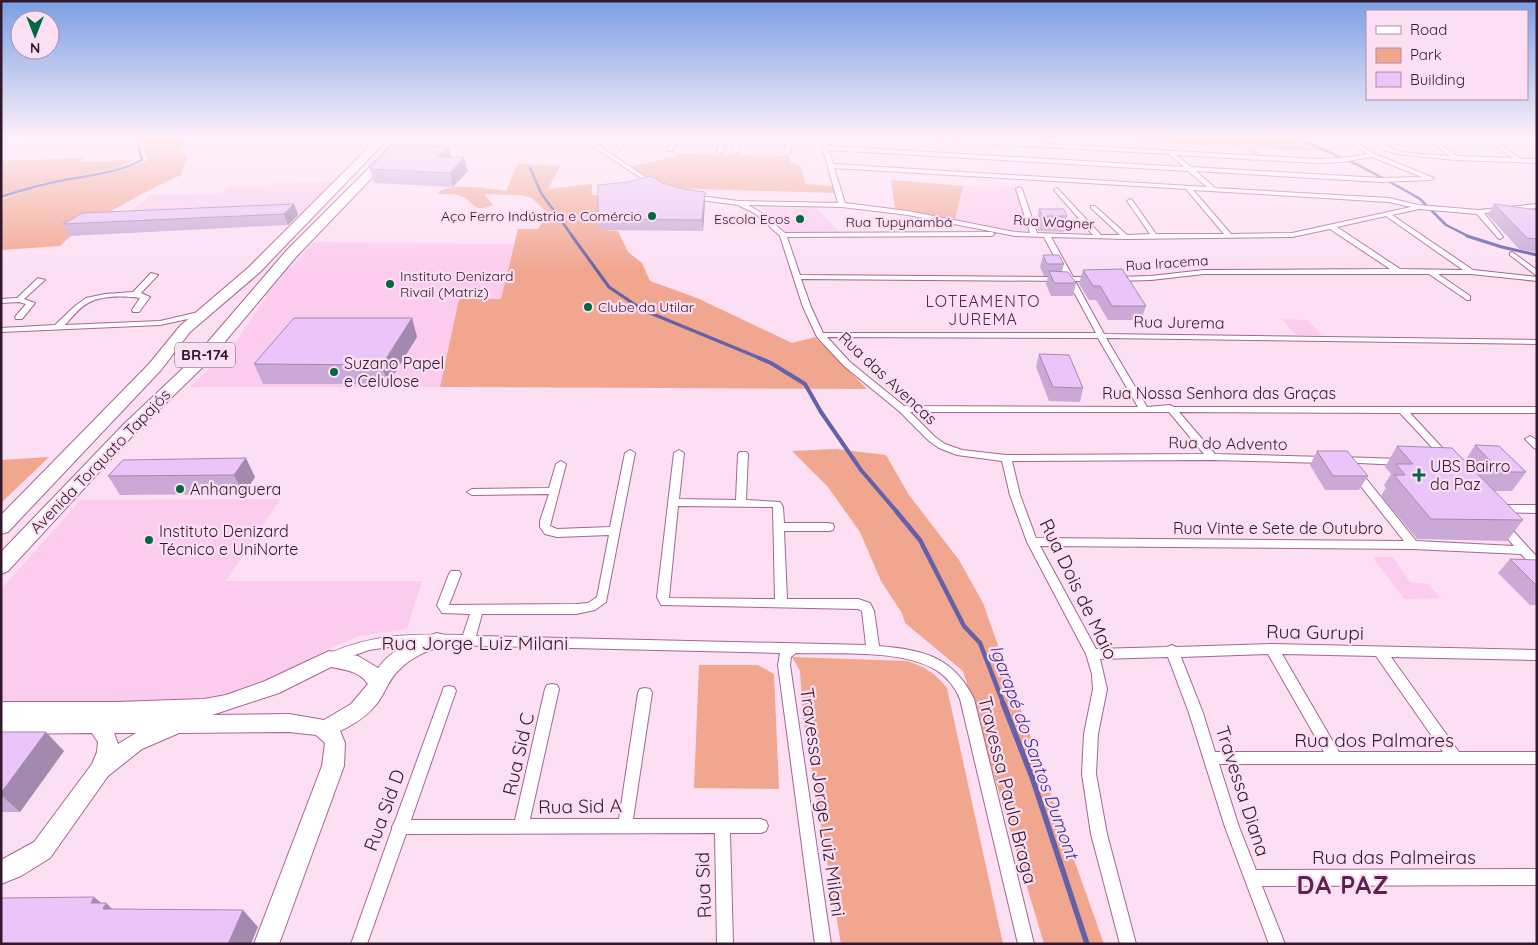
<svg xmlns="http://www.w3.org/2000/svg" width="1538" height="945" font-family="Quicksand,sans-serif">
<style>
.built{fill:#fcccee}
.green{fill:#f1a690}
.lines{fill:none;stroke-linecap:round;stroke-linejoin:round}
.stream-far4{stroke:#6261a9;stroke-width:2.5}
.stream-far3{stroke:#6261a9;stroke-width:3}
.stream-far2{stroke:#6261a9;stroke-width:4}
.stream-far1{stroke:#6261a9;stroke-width:4.5}
.stream{stroke:#6261a9;stroke-width:5.5}
.street-casing{stroke:#a66495;stroke-width:2}
.secondary-casing{stroke:#a66495;stroke-width:2}
.highway-casing{stroke:#a66495;stroke-width:2}
.street{fill:#fff;fill-rule:evenodd}
.secondary{fill:#fff;fill-rule:evenodd}
.highway{fill:#fff;fill-rule:evenodd}
.wall{fill:#caa9d7}
.shaded-wall{fill:#a489af}
.building{fill:#ebc4fa;stroke:#a489af}
.poi-dot{fill:#03683e;stroke:#fddff4;stroke-width:2}
.labels{text-anchor:middle;stroke-width:4.5;stroke-linejoin:round;paint-order:stroke}
.far-poi-label{font-size:14px;fill:#32182c;stroke:#fddff4;text-anchor:end}
.far-street-label{font-size:14px;fill:#32182c;stroke:#fddff4}
.shield{fill:#fddff4;stroke:#6f5468;stroke-width:1}
.shield-label{font-size:15px;font-weight:bold;fill:#32182c}
.far-quarter-label{font-size:16px;letter-spacing:1px;fill:#5d2250;stroke:#fddff4}
.street-label{font-size:16px;fill:#32182c;stroke:#fddff4}
.poi-label{font-size:16px;fill:#32182c;stroke:#fddff4;text-anchor:start}
.water-label{font-size:18px;font-style:italic;fill:#342e9c;stroke:#fddff4}
.near-street-label{font-size:19px;fill:#32182c;stroke:#fddff4}
.near-district-label{font-size:25px;font-weight:bold;letter-spacing:1px;fill:#5d2250;stroke:#fddff4}
</style>
<rect width="100%" height="100%" fill="#fddff4"/>
<path class="built" d="M335 182 301 215 117 222 152 194H220L229 187H268L273 183Z
M963 186 1016 187 1027 232 955 219Z
M758 205 815 206 839 232 788 233Z
M314 242 514 244 501 300 459 299 440 387H190L234 344 267 296H264Z
M1282 319 1307 320 1322 335H1296Z
M280 499 226 581H422L407 629 359 636 324 651 284 672 232 692 190 701 1 702V589L81 500Z
M1372 557H1393L1410 582 1428 584 1441 598 1404 599Z"/>
<path class="green" d="M1122 139H1291L1323 151 1252 148 1263 158 1255 157 1243 147 1122 141Z
M187 140 178 150 188 155 181 175C158 185 136 197 115 209 95 220 75 230 60 246L1 250V200C23 191 46 185 69 180 96 175 123 174 148 160L143 141Z
M678 153 790 156V162L800 165 806 184 832 186 836 193 665 188 653 184 629 167 673 157Z
M83 158 79 162 133 160 115 169 41 183 1 196V161Z
M518 163 560 166 548 189 592 184V195H600V230L618 231 628 252 642 263 650 281 697 298 792 343 815 337 867 389 440 387 459 299H501L518 229H538L545 219 544 210 532 198 519 195 484 194 493 205C475 212 478 207 465 198 458 193 445 194 437 194 449 181 488 189 506 191Z
M891 180 963 186 955 219 895 208Z
M836 449 886 455 909 495 959 560 983 603 1104 944H1044L963 671 905 623 902 613 881 581 860 532 828 487 792 451Z
M49 457 1 503V460Z
M792 657 907 661C926 667 935 673 947 688L1003 944H841L803 718 800 671Z
M699 665H758L774 674 779 789 694 788Z"/>
<g class="lines">
<path class="stream-far4" d="M1299 139 1358 165 1401 188 1420 199 1446 225 1470 237
M530 168 541 193 573 237
M1 197C22 190 43 184 64 180 91 175 118 173 142 160L137 142"/>
<path class="stream-far3" d="M572 236 609 287 643 310 762 359
M1467 236 1502 247 1537 255"/>
<path class="stream-far2" d="M759 358 771 363 805 384 821 412 861 470 897 512"/>
<path class="stream-far1" d="M896 511 920 540 964 626 980 643 1004 705"/>
<path class="stream" d="M1003 703 1032 777 1087 944"/>
<g class="street-casing">
<path id="street" d="M582 139H588L658 185 653 186Z
M621 139H627L620 149H616Z
M672 139H678L672 151H668Z
M721 139H727L723 151 720 153 717 151Z
M736 139H742L738 152 735 154 732 152Z
M787 139H793L790 153 787 155 784 153Z
M820 139H826L828 146 1184 167 1169 154 935 141 932 139H962L1317 159 1342 158 1368 154 1344 139H1351L1375 154 1434 178 1431 180 1380 182 1196 171 1215 188 1389 198 1418 205 1479 210 1537 204V208L1484 213 1503 237 1500 239 1498 238 1477 214 1419 209 1392 215 1473 270 1537 277V281L1471 274H1438L1470 296V300H1467L1429 274H1204L1151 280 1116 281 1112 279 1116 277 1151 276 1204 270 1390 269 1330 229 1292 237 1126 239 1051 237 1073 277H1092L1096 279 1092 281H1075L1104 334 1537 340V344L1106 338 1147 407 1170 405 1174 407H1537V413H1410L1448 454 1450 456 1448 458H1442L1400 413 1179 412 1215 454 1324 457 1329 460 1324 463 1212 460 1012 461 1020 495 1036 538 1404 541 1352 475 1351 473 1352 471H1360L1416 541 1514 546 1497 526 1498 523H1506L1537 557V568L1533 567 1521 554 1413 549 1040 546 1096 649 1167 647 1172 645 1176 647 1272 644 1537 650V660L1391 657 1459 752H1537V764H1219L1239 827 1256 870 1537 869V885L1262 886 1285 944H1269L1225 827 1189 713 1168 657 1100 659 1107 689 1098 734 1096 774 1107 834 1136 944H1120L1091 834 1082 774 1084 734 1093 689 1092 674 1086 654 1027 542 1010 495 1002 461 957 455 939 448 929 441 899 411 844 366 817 337 803 307 780 236 756 214 738 205 693 199 690 197 693 195 738 201 838 203ZM829 150 1188 171 1207 187 833 164ZM1176 155 1317 163 1342 162 1372 157 1422 177 1380 178 1191 167ZM834 168 1186 189 1224 234H1156L1132 200 1130 199 1127 201 1150 234 1127 235 1095 206H1091V208L1120 235H1101L1057 188 1054 190 1055 191 1093 235 1037 233 1022 189 1019 187 1016 189 1030 233 1015 232 908 211 845 203ZM1193 190 1389 202 1411 207 1292 233 1231 234ZM748 205 842 207 908 215 1015 236 1044 237 1065 277 800 275 787 237 992 236 995 234 992 232 785 233 760 212ZM1386 216 1463 270 1400 269 1337 227ZM801 279 1068 281 1096 333H823L811 307ZM827 337 1098 338 1138 407 904 406 850 362ZM910 412H1169L1204 454 1006 455 962 450 945 444 935 437ZM1268 654 1324 752H1215L1203 713 1181 657ZM1282 654 1376 656 1443 752H1339Z
M1370 139C1380 139 1386 147 1395 150 1412 155 1432 154 1450 156L1427 139H1433L1457 156 1513 158 1485 139H1491L1521 159H1537V163L1455 160 1396 154 1383 149Z
M1512 252 1537 270V276L1510 255V253Z
M151 273 158 275 141 293 150 297 139 312H133L132 310 140 298C125 296 103 295 88 303 79 308 72 317 65 325L160 321 203 311 207 313 206 315 160 325 1 332V328L55 325 75 306 86 298 105 294 133 292Z
M38 278 45 280 24 299 35 303 22 319H16L15 317 26 304 19 302 1 303V299L17 298Z
M1530 436 1537 440V449L1534 448 1525 439Z
M630 450 635 453 606 602 595 610 576 614H482L476 636 866 645 862 611 858 609 661 605 657 597 674 453 679 450 684 453 679 499 736 500 738 454 740 452H746L748 454 746 500 780 502 783 507 784 523H829L833 524 834 527 833 530 829 531H784L787 599H858L870 603 874 611 879 646C923 650 953 656 974 699L1034 944H1018L960 699C955 687 947 677 936 670 902 649 835 654 796 653L791 657 790 665 831 944H815L778 665 780 653 410 644 369 650 330 664 326 663 324 659 326 655C374 633 412 634 463 635L470 614 442 613 437 605 449 574 451 571H459L461 574 449 605 576 604 588 603 597 597 609 535 557 537 545 534 540 527V521L549 494 472 495 467 492 472 489 549 488 556 464 561 461 566 464 550 526 557 529 610 527 625 453ZM678 506 773 507 775 599 669 598Z
M1341 457 1401 459 1406 462 1401 465 1338 462 1336 460 1338 458Z
M1498 505H1537V513L1494 512 1493 509Z
M552 684 557 685 559 689 530 819H619L638 693 640 689 645 688 650 689 652 693 633 819H761L766 821 768 826 766 831 761 833H730L733 944H717L715 833 406 834 367 944H351L392 829V827L395 821 444 687 449 686 454 687 456 691 411 820H515L545 689 547 685Z"/>
</g>
<g class="secondary-casing">
<path id="secondary" d="M437 633 444 635 446 640 444 645C427 651 411 657 399 670 391 677 387 687 382 696 372 713 357 723 340 731L345 743 344 766 279 944H254L322 766 325 743 316 735 289 732 179 733 142 749 108 776 50 858 21 876 1 884V860L34 842 92 764 97 752 98 742 92 733 1 734V702H117L204 699 226 695 265 681 329 651 358 656 378 668C393 648 414 640 437 633ZM331 667C346 670 359 671 368 684L351 704 324 720 289 714 212 715 279 693ZM114 733H136L118 744Z"/>
</g>
<g class="highway-casing">
<path id="highway" d="M377 139H388L259 273 190 332 161 370 8 532 1 534V515L149 364 180 326 249 267Z
M398 139H409L296 257 207 363 136 432 8 571 1 574V552L124 424 195 357 286 251Z"/>
</g>
<use href="#street" class="street"/>
<use href="#secondary" class="secondary"/>
<use href="#highway" class="highway"/>
</g>
<path class="wall" d="M1081 139H1123L1122 141Z
M448 147 451 157 468 171 453 187 374 183 370 169Z
M663 183 705 203 703 231 600 230 598 219Z
M294 204 298 215 288 225 70 236 63 224Z
M1494 204 1537 210V252L1520 250 1488 215Z
M1039 209 1067 216 1064 232 1038 231 1036 224Z
M1043 255 1064 264 1062 272 1076 283 1073 296H1051L1046 284 1048 276H1044L1040 267Z
M1083 270 1146 306 1141 320H1108L1096 300H1089L1079 284Z
M412 318 417 337 388 384H263L254 364Z
M1039 354 1083 388 1080 402 1049 401 1036 367Z
M1475 445 1526 472 1512 491H1494L1523 520 1507 541 1417 539 1381 496 1386 488 1384 485 1391 474 1385 467 1397 446 1465 461Z
M1317 451 1368 476 1359 490H1325L1310 465Z
M123 460 255 477 244 494 120 495 108 476Z
M1510 559 1537 560V605H1530L1498 573Z
M1 732 64 751 20 812H1Z"/>
<path class="shaded-wall" d="M448 147 452 160 438 157Z
M464 157 468 171 453 187 450 173Z
M705 192V203L703 231 702 220Z
M294 204 298 215 288 225 284 214Z
M412 318 417 337 388 384 382 365Z
M246 458 255 477 244 494 234 475Z
M46 732 64 751 20 812 1 795V793Z
M94 897 105 906 106 903 125 921 91 903Z
M243 910 258 927 251 944H228Z"/>
<path class="building" d="M391 145 448 147 438 157H464L450 173 370 169Z
M651 176 663 183 684 189 705 192 702 220 598 219V185L628 182Z
M294 204 284 214 63 224 82 213Z
M1494 204 1537 210V239L1527 238Z
M1039 209H1064L1067 216H1042Z
M1043 255H1059L1064 264H1047Z
M1122 269 1146 306H1112L1100 286H1093L1083 270Z
M1049 271 1068 272 1076 283H1054Z
M294 318H412L382 365 254 364Z
M1039 354 1069 355 1083 388 1053 387Z
M1475 445 1499 446 1526 472H1501Z
M1397 446 1452 448 1523 520 1431 519 1394 475H1405L1396 464H1413Z
M1317 451H1347L1368 476H1333Z
M246 458 234 475 108 476 123 460Z
M1510 559 1537 560V586Z
M1 732H46L1 793Z
M94 897 91 903H106L103 909 243 910 228 944H1V898Z"/>
<linearGradient id="sky" x2="0" y2="1"><stop stop-color="#7a9fe4"/><stop offset="0.51" stop-color="#fef1fa"/><stop offset="1" stop-color="#fef1fa" stop-opacity="0"/></linearGradient>
<rect width="1538" height="271" fill="url(#sky)"/>
<g class="poi-dot">
<circle cx="652" cy="216" r="5"/>
<circle cx="800" cy="219" r="5"/>
<circle cx="390" cy="284" r="5"/>
<circle cx="588" cy="307" r="5"/>
<circle cx="334" cy="372" r="5"/>
<path d="M1416.5 467.5h5v5h5v5h-5v5h-5v-5h-5v-5h5z"/>
<circle cx="180" cy="489" r="5"/>
<circle cx="149" cy="540" r="5"/>
</g>
<g class="labels">
<g class="far-poi-label">
<text x="642" y="221">Aço Ferro Indústria e Comércio</text>
<text x="790" y="224">Escola Ecos</text>
<text x="400" y="281" text-anchor="start">Instituto Denizard<tspan x="400" dy="16">Rivail (Matriz)</tspan></text>
<text x="598" y="312" text-anchor="start">Clube da Utilar</text>
</g>
<g class="far-street-label">
<text x="899" y="227">Rua Tupynambá</text>
<text transform="translate(1054 222) rotate(3)" y="5">Rua Wagner</text>
<text transform="translate(1167 263) rotate(-4)" y="5">Rua Iracema</text>
</g>
<rect class="shield" x="175" y="342.5" width="60" height="25" rx="4"/>
<g class="shield-label">
<text x="205" y="360">BR-174</text>
</g>
<g class="far-quarter-label">
<text x="983" y="307">LOTEAMENTO<tspan x="983" dy="18">JUREMA</tspan></text>
</g>
<g class="street-label">
<text transform="translate(1179 322) rotate(1)" y="6">Rua Jurema</text>
<text transform="translate(888 378) rotate(43)" y="6">Rua das Avencas</text>
<text x="1219" y="399">Rua Nossa Senhora das Graças</text>
<text transform="translate(1228 443) rotate(1)" y="6">Rua do Advento</text>
<text transform="translate(100 461) rotate(-46)" y="6">Avenida Torquato Tapajós</text>
<text x="1278" y="534">Rua Vinte e Sete de Outubro</text>
</g>
<g class="poi-label">
<text x="344" y="369">Suzano Papel<tspan x="344" dy="18">e Celulose</tspan></text>
<text x="1430" y="472">UBS Bairro<tspan x="1430" dy="18">da Paz</tspan></text>
<text x="190" y="495">Anhanguera</text>
<text x="159" y="537">Instituto Denizard<tspan x="159" dy="18">Técnico e UniNorte</tspan></text>
</g>
<g class="water-label">
<text transform="translate(1034 752) rotate(70)" y="6">Igarapé do Santos Dumont</text>
</g>
<g class="near-street-label">
<text transform="translate(1079 589) rotate(64)" y="7">Rua Dois de Maio</text>
<text transform="translate(1315 632) rotate(1)" y="7">Rua Gurupi</text>
<text x="475" y="650">Rua Jorge Luiz Milani</text>
<text x="1374" y="747">Rua dos Palmares</text>
<text transform="translate(518 754) rotate(-77)" y="7">Rua Sid C</text>
<text transform="translate(1008 790) rotate(76)" y="7">Travessa Paulo Braga</text>
<text transform="translate(1243 791) rotate(72)" y="7">Travessa Diana</text>
<text transform="translate(823 802) rotate(82)" y="7">Travessa Jorge Luiz Milani</text>
<text transform="translate(580 806) rotate(-1)" y="7">Rua Sid A</text>
<text transform="translate(384 810) rotate(-70)" y="7">Rua Sid D</text>
<text x="1394" y="864">Rua das Palmeiras</text>
<text transform="translate(703 885) rotate(-92)" y="7">Rua Sid</text>
</g>
<g class="near-district-label">
<text x="1343" y="894">DA PAZ</text>
</g>
</g>
<rect width="1538" height="945" fill="none" stroke="#32182c" stroke-width="5"/>
<rect x="1366" y="10" width="162" height="90" fill="#fddff4" stroke="#ac8fa4"/>
<rect x="1376" y="26" width="25" height="8" fill="#ffffff" stroke="#ac8fa4"/>
<text x="1410" y="35" font-size="15" fill="#32182c">Road</text>
<rect x="1376" y="48" width="25" height="15" fill="#f1a690" stroke="#ac8fa4"/>
<text x="1410" y="60" font-size="15" fill="#32182c">Park</text>
<rect x="1376" y="72" width="25" height="15" fill="#ebc4fa" stroke="#ac8fa4"/>
<text x="1410" y="85" font-size="15" fill="#32182c">Building</text>
<g transform="translate(35 35) rotate(180)"><circle r="24" fill="#fddff4" stroke="#ac8fa4"/>
<path d="M0-4L9 19L0 12L-9 19Z" fill="#03683e"/>
<text y="-8" font-size="14" font-weight="bold" text-anchor="middle" fill="#32182c">N</text>
</g>
</svg>
